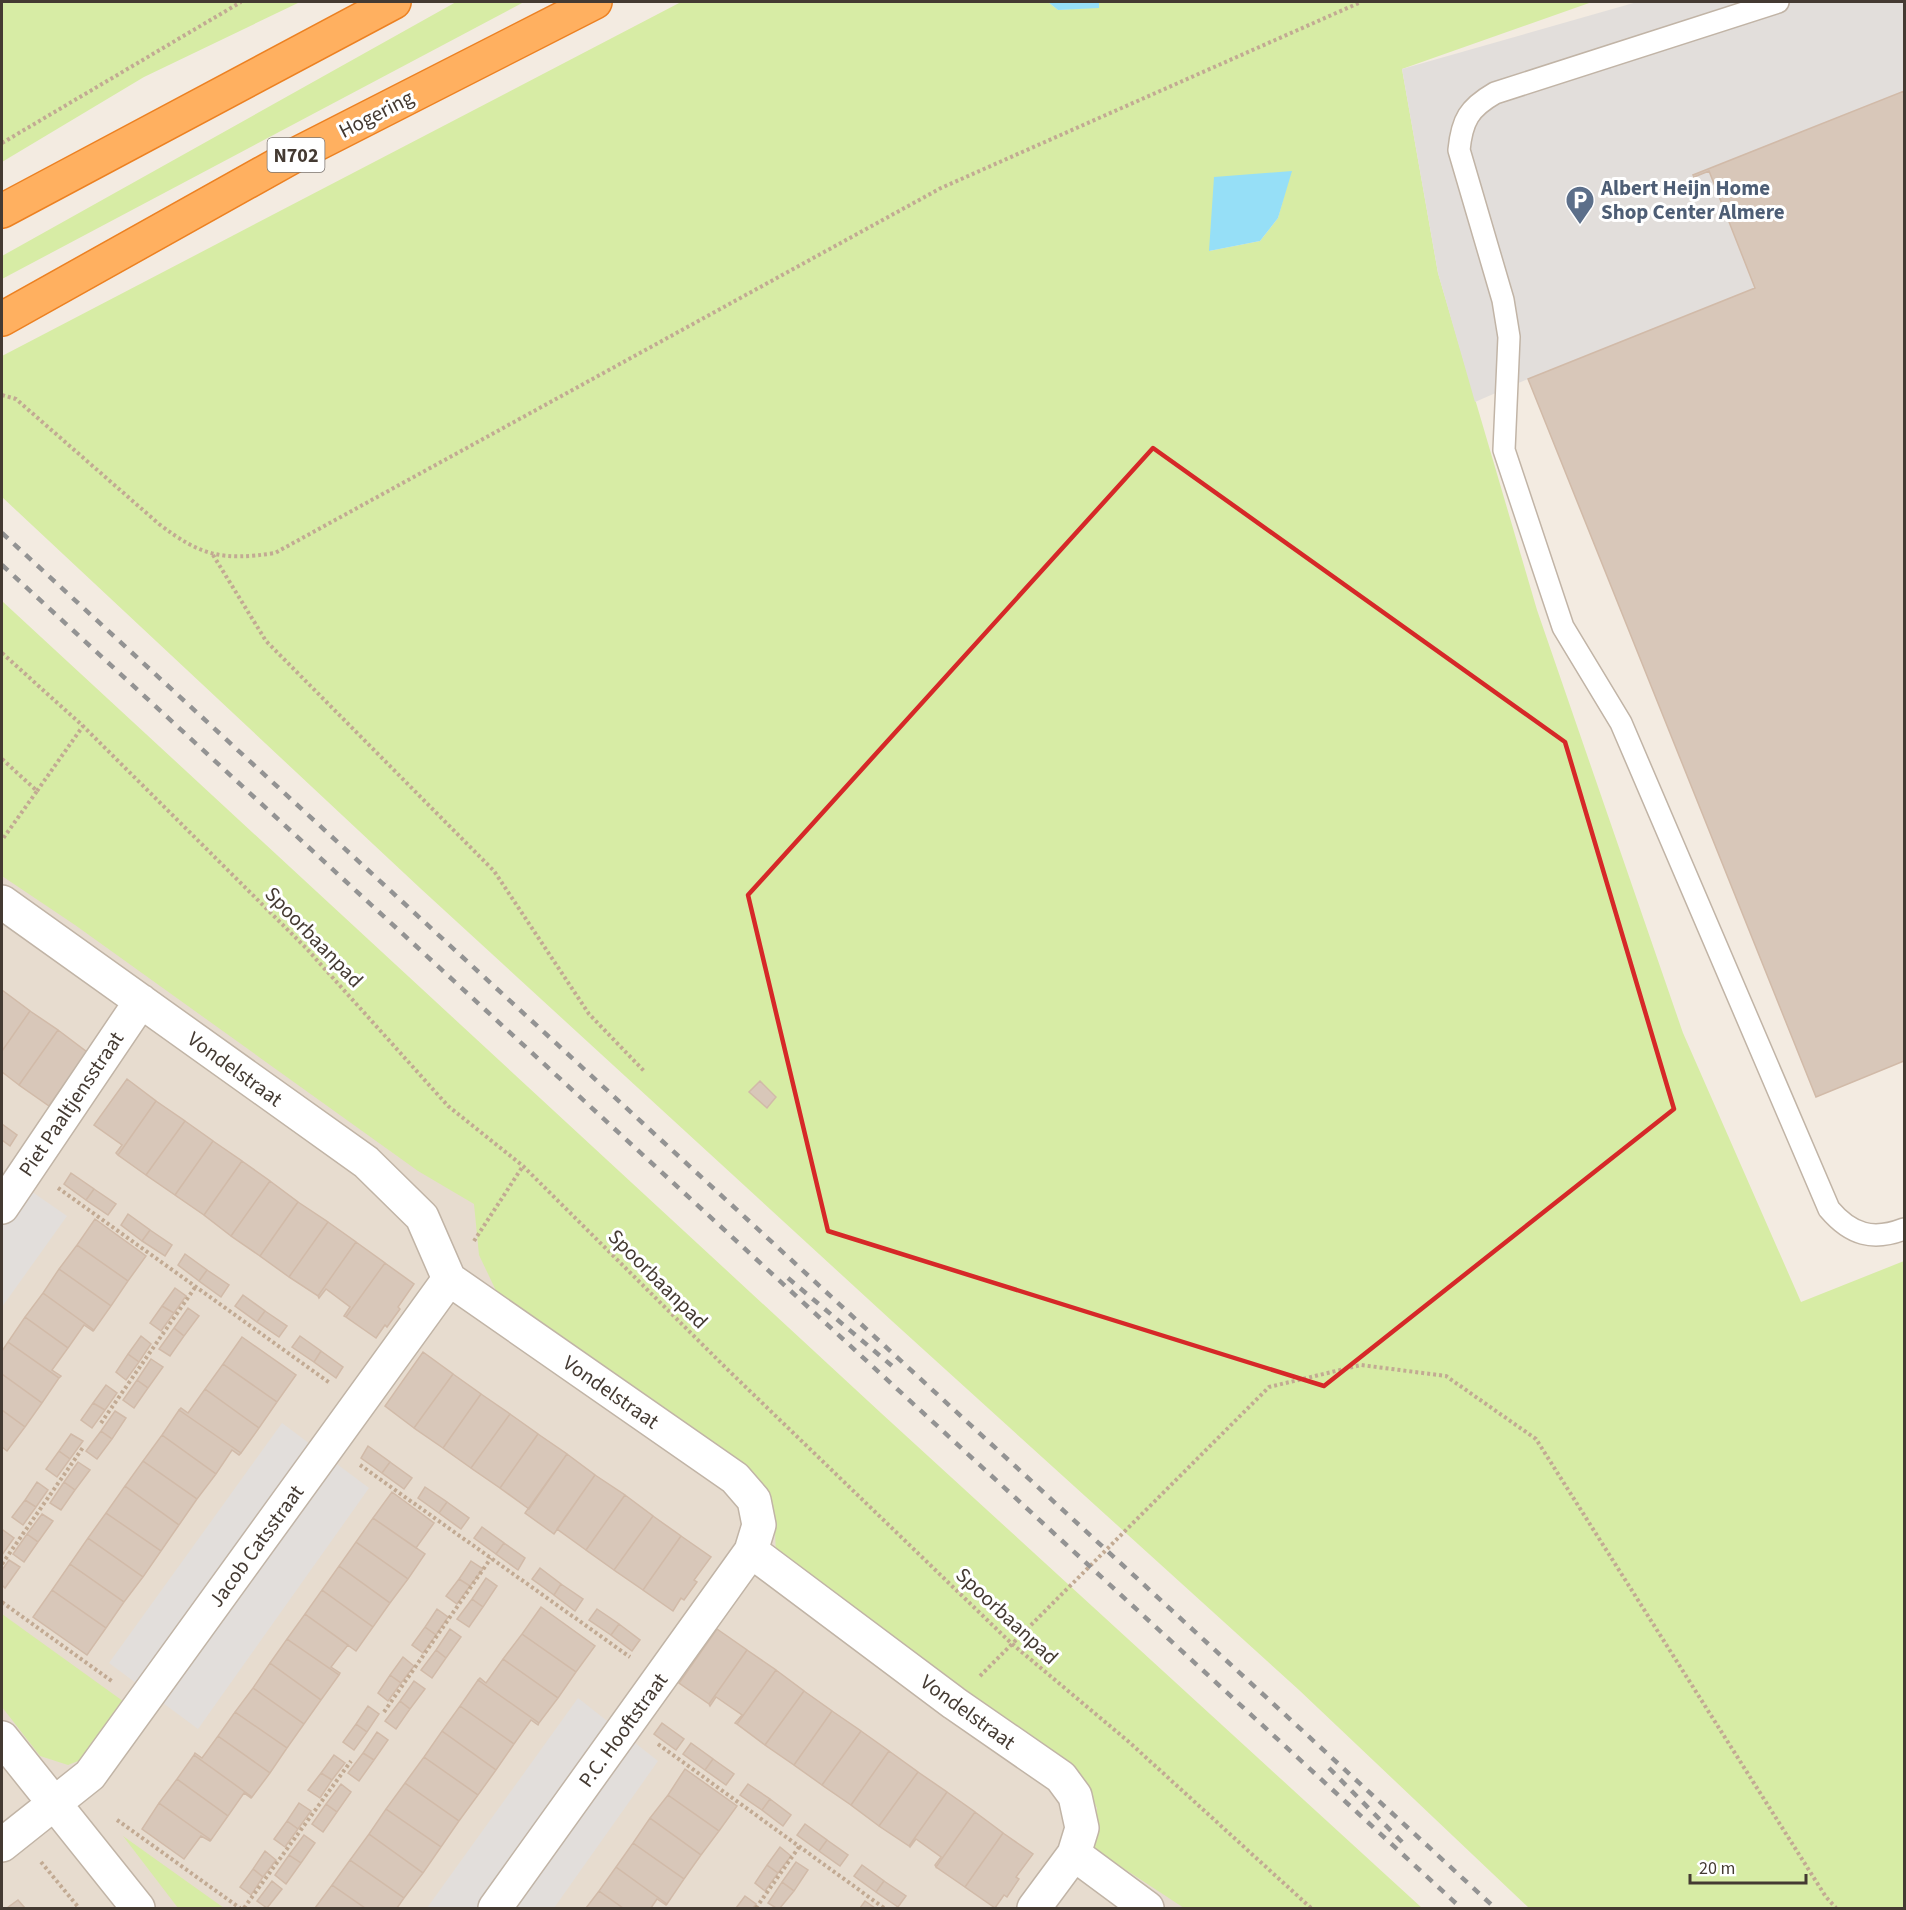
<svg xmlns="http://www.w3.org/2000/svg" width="1906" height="1910" font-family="'Source Sans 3',sans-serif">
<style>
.residential{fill:#e7dccf}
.green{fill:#d7eca5;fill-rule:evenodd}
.parking{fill:#e2dedb}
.water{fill:#96dff7}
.building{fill:#d8c7b9;stroke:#d1baa8;stroke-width:1.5}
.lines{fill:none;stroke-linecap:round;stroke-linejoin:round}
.lane-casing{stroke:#c1b4a6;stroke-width:24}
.street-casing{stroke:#c1b4a6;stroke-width:36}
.highway-casing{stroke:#ec8122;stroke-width:36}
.path{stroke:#c2aa93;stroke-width:4;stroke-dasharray:3 3;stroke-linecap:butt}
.lane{stroke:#fff;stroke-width:21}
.street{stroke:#fff;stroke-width:33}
.highway{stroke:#ffb060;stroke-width:33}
.rail{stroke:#939393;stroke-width:4.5;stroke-dasharray:8 8;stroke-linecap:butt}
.marked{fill:none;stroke:#d62828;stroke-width:4.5;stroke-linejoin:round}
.labels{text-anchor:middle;stroke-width:6;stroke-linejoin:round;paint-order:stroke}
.shield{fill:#fff;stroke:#7c7570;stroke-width:1.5}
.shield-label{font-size:20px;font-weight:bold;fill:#443a32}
.street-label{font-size:21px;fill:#443a32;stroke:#fff}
.service-label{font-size:21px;font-weight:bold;fill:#4e5e75;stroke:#fff;text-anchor:start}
</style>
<rect width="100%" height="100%" fill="#f3ebe1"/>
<path class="residential" d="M2 862 462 1182 1243 1908H2Z"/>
<path class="green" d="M2 2H300L144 77 2 162Z
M456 2H524L2 279V256Z
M681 2H1048L1058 10 1099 7V2H1592L1402 69 1438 273 1537 610 1683 1033 1801 1302 1904 1261V1908H1529L1299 1690 892 1321 420 888 2 497V356ZM1291 171 1278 218 1260 241 1209 251Z
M2 601 881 1413 1422 1908H1184L1094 1849 1097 1808 1074 1767 776 1554 774 1511 755 1474 500 1299 479 1255 474 1204 418 1171 75 925 2 876Z
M2 1614 127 1704 91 1756 68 1765 40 1756 2 1707Z
M123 1836 224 1908H178Z"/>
<path class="parking" d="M1637 2H1904V91L1693 175 1694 177 1709 171 1755 288 1528 379 1475 402 1438 273 1402 69Z
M2 1171 67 1216 2 1307Z
M282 1423 369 1488 198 1729 109 1663Z
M578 1698 658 1761 554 1908H427Z"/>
<path class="water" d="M1048 2H1099V8L1058 10Z
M1292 171 1278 218 1260 241 1209 251 1214 177Z"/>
<path class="building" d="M1904 91V1061L1816 1097 1528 379 1755 288 1709 171 1694 177 1693 175Z
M2 990 30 1011 2 1051Z
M30 1011 58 1030 19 1085 2 1072V1051Z
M58 1030 87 1052 49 1106 19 1085Z
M127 1079 156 1101 118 1155 116 1153 122 1145 94 1125Z
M760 1081 776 1097 767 1108 749 1092Z
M156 1101 185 1121 146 1175 118 1155Z
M185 1121 213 1141 175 1195 146 1175Z
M2 1124 17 1135 10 1146 2 1140Z
M213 1141 242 1161 204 1215 175 1195Z
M242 1161 270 1181 231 1236 204 1215Z
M71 1173 94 1189 86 1200 64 1184Z
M270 1181 298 1202 260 1256 231 1236Z
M94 1189 116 1204 108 1215 86 1200Z
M298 1202 328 1222 289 1277 260 1256Z
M128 1214 150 1230 142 1241 121 1225Z
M95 1219 146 1256 128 1281 77 1245Z
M328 1222 356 1242 318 1296 289 1277Z
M150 1230 172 1245 165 1256 142 1241Z
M356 1242 385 1263 346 1317 344 1316 350 1307 326 1289 319 1298 318 1296Z
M77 1245 128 1281 111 1306 59 1269Z
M185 1254 207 1270 199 1281 178 1265Z
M385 1263 414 1284 398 1307 400 1309 387 1327 385 1325 376 1338 346 1317Z
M59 1269 111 1306 94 1330 43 1293Z
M207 1270 229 1285 221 1297 199 1281Z
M175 1288 186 1296 174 1313 162 1306Z
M43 1293 94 1330 93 1331 84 1325 68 1348 25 1317Z
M243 1295 265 1311 257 1322 235 1306Z
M162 1306 174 1313 161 1331 150 1323Z
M188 1308 199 1316 184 1336 174 1328Z
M265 1311 287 1326 279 1337 257 1322Z
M25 1317 68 1348 52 1370 61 1376 59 1378 8 1342Z
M174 1328 184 1336 170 1356 159 1349Z
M141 1336 151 1344 139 1362 128 1354Z
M300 1336 321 1351 314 1362 292 1347Z
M242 1337 296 1375 277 1402 223 1364Z
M8 1342 59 1378 42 1403 2 1374V1351Z
M321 1351 343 1367 336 1378 314 1362Z
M423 1352 453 1374 414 1428 385 1406Z
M128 1354 139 1362 126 1380 116 1372Z
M151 1359 163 1367 148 1388 137 1380Z
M223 1364 277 1402 259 1428 205 1389Z
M2 1374 42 1403 25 1427 2 1410Z
M453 1374 481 1394 443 1448 414 1428Z
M137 1380 148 1388 134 1408 123 1400Z
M106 1385 117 1393 105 1410 93 1403Z
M205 1389 259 1428 241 1453 179 1410 181 1408 188 1413Z
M481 1394 510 1414 471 1468 443 1448Z
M93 1403 105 1410 92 1428 81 1420Z
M2 1410 25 1427 7 1451 2 1447Z
M179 1410 241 1453 239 1455 232 1450 216 1474 162 1435Z
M115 1411 126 1418 112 1439 101 1431Z
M510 1414 538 1434 500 1488 471 1468Z
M101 1431 112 1439 97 1459 86 1451Z
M71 1434 83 1441 70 1459 59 1451Z
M538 1434 567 1454 529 1509 500 1488Z
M162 1435 216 1474 197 1499 143 1461Z
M368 1446 390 1462 382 1473 361 1458Z
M59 1451 70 1459 57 1477 46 1469Z
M567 1454 595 1475 554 1534 525 1513Z
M143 1461 197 1499 179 1525 125 1486Z
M78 1462 90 1470 75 1490 64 1482Z
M390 1462 412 1478 404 1489 382 1473Z
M595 1475 625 1495 586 1550 557 1529Z
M37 1482 48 1490 36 1507 25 1500Z
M64 1482 75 1490 61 1510 50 1503Z
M125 1486 179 1525 161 1551 106 1513Z
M425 1487 447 1502 439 1513 418 1498Z
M392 1492 434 1523 416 1548 373 1518Z
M625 1495 653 1516 614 1570 586 1550Z
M25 1500 36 1507 23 1525 12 1517Z
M447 1502 469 1518 461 1529 439 1513Z
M106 1513 161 1551 143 1577 88 1538Z
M42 1514 53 1521 38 1542 27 1534Z
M653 1516 681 1536 643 1590 614 1570Z
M373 1518 425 1554 408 1579 356 1542Z
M482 1527 504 1543 496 1554 474 1538Z
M3 1530 14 1538 2 1555V1532Z
M27 1534 38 1542 24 1562 13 1554Z
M681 1536 711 1557 694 1580 697 1582 684 1600 681 1598 673 1611 643 1590Z
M88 1538 143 1577 124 1602 70 1564Z
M356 1542 408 1579 390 1603 339 1566Z
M504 1543 525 1558 518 1570 496 1554Z
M9 1560 20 1567 5 1588 2 1585V1570Z
M471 1561 483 1569 470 1586 459 1579Z
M70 1564 124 1602 106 1628 52 1590Z
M339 1566 390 1603 373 1627 322 1590Z
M540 1568 561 1584 554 1595 532 1579Z
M486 1578 497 1586 483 1607 472 1599Z
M459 1579 470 1586 457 1604 446 1596Z
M561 1584 583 1599 575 1611 554 1595Z
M52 1590 106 1628 87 1655 33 1617Z
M322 1590 373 1627 356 1651 305 1614Z
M472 1599 483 1607 469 1627 457 1619Z
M541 1607 595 1646 576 1672 522 1634Z
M437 1609 448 1617 436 1635 425 1627Z
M597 1609 619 1624 611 1635 589 1620Z
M305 1614 348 1645 331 1667 340 1673 339 1675 287 1639Z
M619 1624 640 1640 632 1651 611 1635Z
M425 1627 436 1635 423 1653 412 1645Z
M450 1629 461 1637 446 1658 436 1650Z
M717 1629 747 1650 709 1704 679 1683Z
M522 1634 576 1672 558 1698 503 1659Z
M287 1639 339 1675 321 1700 270 1663Z
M436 1650 446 1658 432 1678 421 1670Z
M747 1650 776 1670 737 1724 735 1723 742 1715 716 1697 710 1706 709 1704Z
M403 1657 414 1666 401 1683 390 1675Z
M503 1659 558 1698 539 1723 478 1680 480 1678 486 1683Z
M270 1663 321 1700 304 1724 253 1688Z
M776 1670 804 1691 765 1745 737 1724Z
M390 1675 401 1683 388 1701 378 1693Z
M478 1680 539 1723 538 1725 531 1720 514 1744 460 1706Z
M414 1681 425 1689 410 1709 400 1701Z
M253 1688 304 1724 287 1748 235 1712Z
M804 1691 832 1711 794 1765 765 1745Z
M400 1701 410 1709 396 1729 385 1721Z
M368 1706 379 1714 367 1732 356 1724Z
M460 1706 514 1744 496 1770 442 1731Z
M832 1711 861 1731 822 1785 794 1765Z
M235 1712 287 1748 270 1773 218 1736Z
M662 1723 684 1739 676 1750 654 1734Z
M356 1724 367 1732 354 1750 343 1742Z
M442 1731 496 1770 478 1795 424 1757Z
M861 1731 889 1751 851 1805 822 1785Z
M377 1732 388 1740 374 1760 363 1753Z
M218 1736 270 1773 252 1797 194 1755 195 1753 202 1758Z
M691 1743 713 1759 705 1770 683 1754Z
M889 1751 918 1772 879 1826 851 1805Z
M363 1753 374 1760 359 1781 348 1773Z
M194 1755 252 1797 251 1798 244 1793 228 1816 177 1779Z
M334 1755 345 1763 332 1780 321 1773Z
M424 1757 478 1795 459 1821 405 1783Z
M713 1759 734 1774 726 1785 705 1770Z
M685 1769 737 1806 719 1831 668 1795Z
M918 1772 947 1792 909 1846 879 1826Z
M321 1773 332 1780 320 1798 308 1790Z
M177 1779 228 1816 211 1840 159 1803Z
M405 1783 459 1821 441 1847 386 1809Z
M341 1784 351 1792 337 1812 326 1804Z
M748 1784 770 1799 762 1810 740 1795Z
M947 1792 975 1812 936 1867 935 1865 941 1857 916 1839 910 1847 909 1846Z
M668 1795 719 1831 701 1855 650 1818Z
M770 1799 791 1815 783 1826 762 1810Z
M159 1803 211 1840 210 1841 201 1836 184 1859 142 1829Z
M299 1803 311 1811 298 1829 287 1821Z
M326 1804 337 1812 323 1832 312 1824Z
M386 1809 441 1847 423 1873 369 1834Z
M975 1812 1003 1833 965 1887 936 1867Z
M650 1818 701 1855 684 1879 633 1843Z
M287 1821 298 1829 285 1847 274 1839Z
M805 1824 827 1840 819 1851 797 1835Z
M1003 1833 1033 1854 1016 1877 1019 1879 1007 1897 1004 1895 995 1908 965 1887Z
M369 1834 423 1873 404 1898 350 1860Z
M304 1835 315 1843 301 1863 289 1855Z
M827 1840 848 1855 840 1866 819 1851Z
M633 1843 684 1879 667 1904 616 1867Z
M780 1847 791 1856 778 1873 767 1865Z
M265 1851 276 1860 263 1877 253 1869Z
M289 1855 301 1863 286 1884 275 1875Z
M350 1860 404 1898 397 1908H365L332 1885Z
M796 1862 808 1870 794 1891 782 1882Z
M767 1865 778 1873 765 1891 755 1883Z
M862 1865 884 1881 876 1892 854 1876Z
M616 1867 667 1904 666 1905 657 1899 651 1908H623L599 1891Z
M253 1869 263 1877 251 1895 240 1887Z
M272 1881 282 1889 267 1908 257 1901Z
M884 1881 906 1896 898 1907 876 1892Z
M782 1882 794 1891 780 1908H776L768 1903Z
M332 1885 365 1908H315Z
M599 1891 623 1908H586Z
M745 1896 756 1904 753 1908H736Z
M18 1900 25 1908H7Z
M865 1901 875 1908H860Z"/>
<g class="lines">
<g class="lane-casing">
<path id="lane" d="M1778 2 1495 93C1469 108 1462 120 1459 150L1503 300 1509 337 1504 450 1563 627 1621 723 1829 1209C1851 1235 1873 1241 1904 1229"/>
</g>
<g class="street-casing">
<path id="street" d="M2 902 366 1162 422 1217 449 1279 735 1478 754 1500 759 1525 751 1551 954 1703 1061 1777 1075 1796 1082 1828 1074 1854 1034 1908
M2 1207 141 1001
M2 1738 138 1908
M2 1845 90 1775 449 1279
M1074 1854 1147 1908
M495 1908 751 1551"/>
</g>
<g class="highway-casing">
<path id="highway" d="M2 211 394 2
M2 319 297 154 595 2"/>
</g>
<path class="path" d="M2 143 241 2
M2 395 16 399 159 524C201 556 222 561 275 553L941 188 1361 2
M213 555 266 641 494 871 589 1014 644 1071
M2 653 83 726 306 948 448 1106 523 1166 726 1368 1011 1643 1129 1742 1311 1908
M2 759 37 791 2 840
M37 791 83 726
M58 1188 330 1383
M474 1241 523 1166
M101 1423 196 1286
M360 1465 630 1657
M2 1564 84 1446
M2 1602 113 1682
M980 1676 1269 1387 1361 1365 1446 1376 1536 1439 1826 1897 1836 1908
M384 1712 491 1558
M658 1744 884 1908
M117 1820 240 1908
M41 1862 79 1908
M244 1908 351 1761
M756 1908 799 1847"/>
<use href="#lane" class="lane"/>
<use href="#street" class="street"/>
<use href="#highway" class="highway"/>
<path class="rail" d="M2 533 1495 1908
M2 565 1461 1908
M788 1278 898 1371
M1329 1768 1407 1847"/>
</g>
<path class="marked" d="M1153 448 1565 742 1674 1109 1324 1386 828 1231 748 895Z"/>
<defs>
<g id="parking-pin" transform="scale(1.5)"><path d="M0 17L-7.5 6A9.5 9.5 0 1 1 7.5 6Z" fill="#5c6f8a" stroke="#fff"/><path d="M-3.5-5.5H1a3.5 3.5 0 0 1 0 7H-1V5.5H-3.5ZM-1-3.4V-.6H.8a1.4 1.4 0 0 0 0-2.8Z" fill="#fff"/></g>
</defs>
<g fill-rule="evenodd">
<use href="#parking-pin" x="1580" y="200"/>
</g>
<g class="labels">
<rect class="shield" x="267.5" y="138" width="57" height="34" rx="4.5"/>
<g class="shield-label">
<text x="296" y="162">N702</text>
</g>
<g class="street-label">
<text transform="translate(376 114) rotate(-27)" y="7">Hogering</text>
<text transform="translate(314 937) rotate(46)" y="7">Spoorbaanpad</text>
<text transform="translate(235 1069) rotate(36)" y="7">Vondelstraat</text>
<text transform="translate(71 1104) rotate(-56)" y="7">Piet Paaltjensstraat</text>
<text transform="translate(658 1279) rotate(45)" y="7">Spoorbaanpad</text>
<text transform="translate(611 1392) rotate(35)" y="7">Vondelstraat</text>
<text transform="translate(256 1546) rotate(-54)" y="7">Jacob Catsstraat</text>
<text transform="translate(1007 1616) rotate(43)" y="7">Spoorbaanpad</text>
<text transform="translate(968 1712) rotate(36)" y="7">Vondelstraat</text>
<text transform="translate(623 1730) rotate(-54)" y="7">P.C. Hooftstraat</text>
</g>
<g class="service-label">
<text x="1601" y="195">Albert Heijn Home<tspan x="1601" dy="24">Shop Center Almere</tspan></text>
</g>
</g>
<rect width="1906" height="1910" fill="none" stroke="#443a32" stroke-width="6"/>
<path d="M1690 1874v9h116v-9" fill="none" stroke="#443a32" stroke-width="3"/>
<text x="1699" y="1874" font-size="18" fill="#443a32" stroke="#ffffff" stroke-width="4.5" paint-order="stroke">20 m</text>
</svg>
